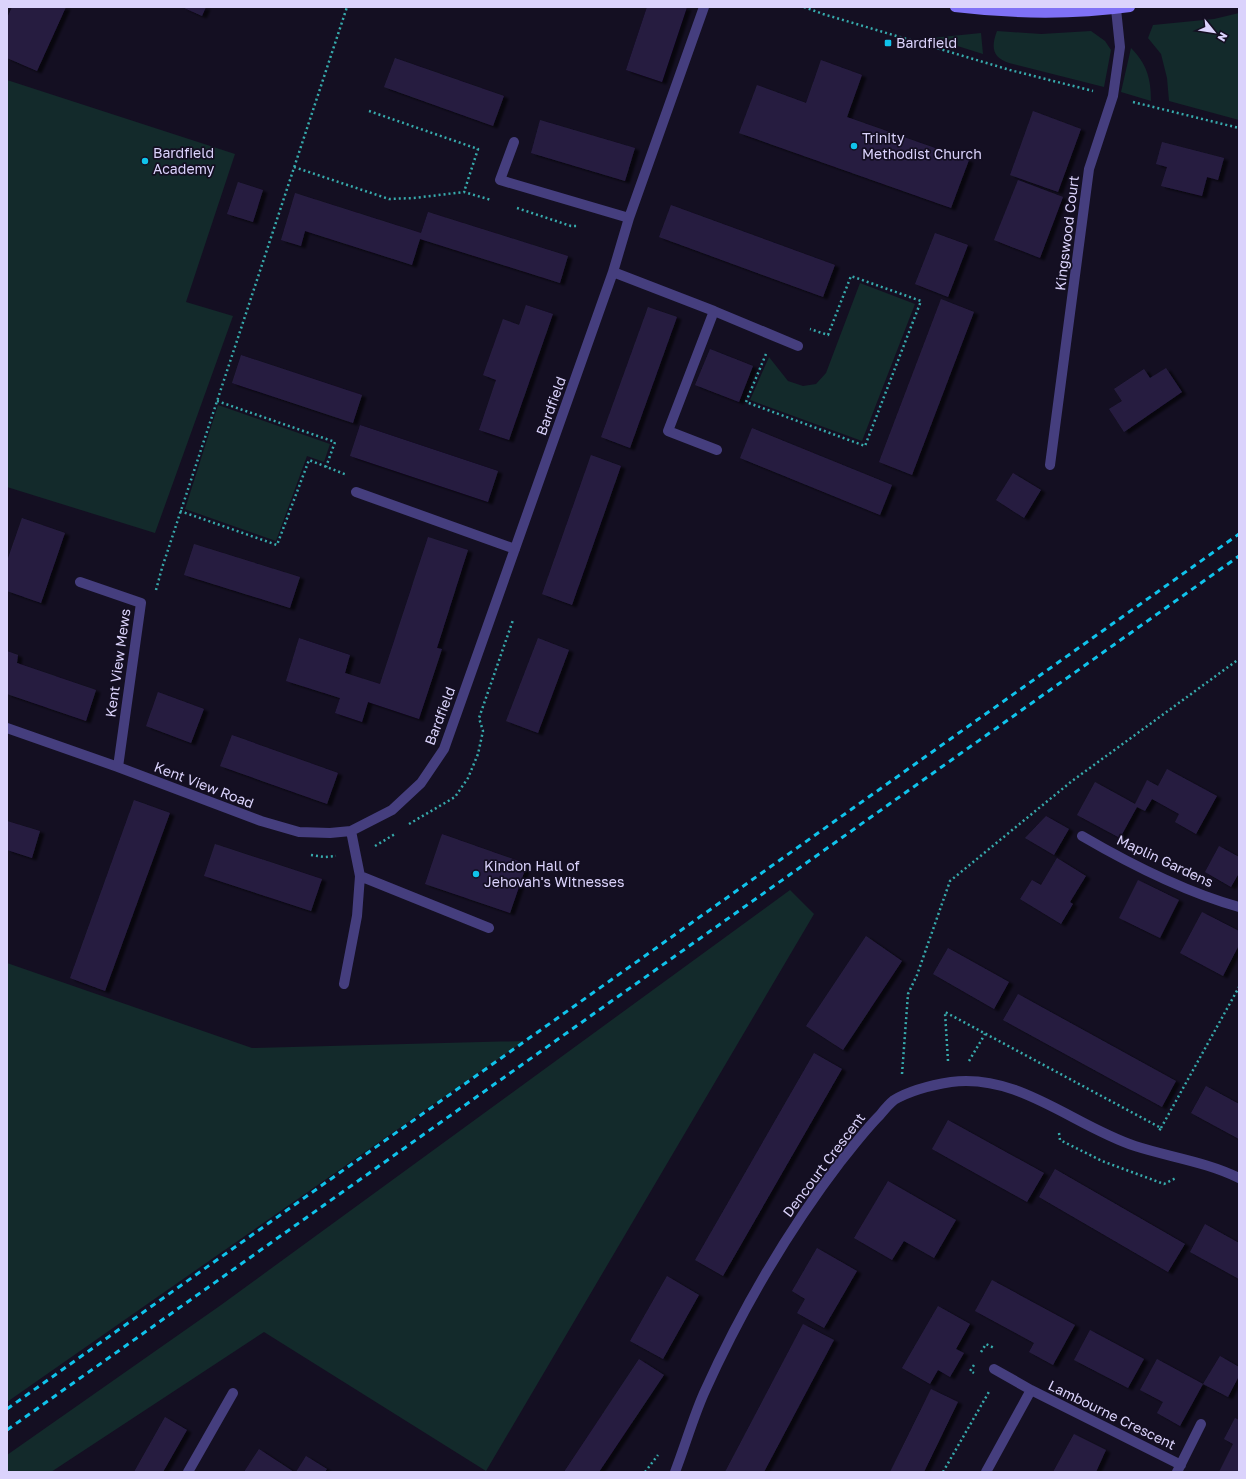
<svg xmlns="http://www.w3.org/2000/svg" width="1246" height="1479" font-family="'Golos Text',sans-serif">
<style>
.green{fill:#132a2b}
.building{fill:#271d41;filter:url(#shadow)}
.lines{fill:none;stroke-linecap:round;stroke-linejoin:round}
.path{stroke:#37aaac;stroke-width:2.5;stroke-dasharray:2 3;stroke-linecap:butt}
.street{stroke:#453e7e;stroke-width:10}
.secondary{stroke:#7f71f5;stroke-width:10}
.rail{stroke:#10c3eb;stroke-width:3;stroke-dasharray:6 5;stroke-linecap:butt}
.poi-dot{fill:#10c3eb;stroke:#140f22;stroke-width:1.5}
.labels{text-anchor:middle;stroke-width:3.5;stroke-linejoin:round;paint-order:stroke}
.poi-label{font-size:14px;fill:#dbd3fc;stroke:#140f22;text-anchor:start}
.street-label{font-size:14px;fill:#dbd3fc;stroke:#140f22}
</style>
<defs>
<filter id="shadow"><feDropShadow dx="4.5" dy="2.5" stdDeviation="1" flood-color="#0009"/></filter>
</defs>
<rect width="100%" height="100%" fill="#140f22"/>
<path class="green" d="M1239 13V120L1169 101 1167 78 1161 54 1148 38 1153 25 1214 19Z
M997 31 1041 34 1091 31 1105 41 1111 50 1104 87 1009 63C992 57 991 47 997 31Z
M981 33 983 54 932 38Z
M1131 48C1147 64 1151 79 1151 101L1121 92Z
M7 80 235 154 186 302 233 316 155 533 7 487Z
M860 283 915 304 862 441 750 400 769 357 788 381 803 386 816 384 826 373Z
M218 405 330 444 324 462 307 456 276 541 185 509Z
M790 890 814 914 486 1471 264 1332 51 1472H7V1455L221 1305Z
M7 963 252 1048 524 1041 7 1402Z"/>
<path class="building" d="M12 7H66L37 71 7 58V18Z
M182 7H206L202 16Z
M647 7H687L662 82 626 70Z
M395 58 504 96 493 126 384 87Z
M821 60 862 75 847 117 969 160 951 208 739 133 757 85 806 103Z
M1033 111 1081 129 1058 192 1010 175Z
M540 120 635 148 625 181 531 153Z
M1162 142 1224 158 1218 180 1207 177 1202 196 1161 186 1167 167 1156 164Z
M1018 180 1063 197 1040 258 994 240Z
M238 182 263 190 253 222 227 214Z
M295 193 421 233 428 212 568 256 560 283 420 239 412 265 305 231 301 246 281 240Z
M671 205 835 265 823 297 659 237Z
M935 233 968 245 948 297 915 284Z
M941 299 974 312 912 475 879 462Z
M526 305 553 314 509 440 479 430 496 380 483 375 503 319 519 325Z
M648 307 677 317 630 448 601 437Z
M710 349 753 366 739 402 695 385Z
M241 355 362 395 353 423 232 383Z
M1166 368 1182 392 1124 432 1109 409 1122 401 1114 389 1144 369 1150 378Z
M360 425 498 471 488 502 350 456Z
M752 428 892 485 880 515 740 458Z
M591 455 621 466 572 605 542 594Z
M1013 473 1041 490 1024 518 996 500Z
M22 518 65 533 41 603 7 591V561Z
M428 537 468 550 437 648 442 649 419 719 368 702 362 722 335 713 340 698 286 681 299 638 350 655 345 673 380 684Z
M194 544 300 577 290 608 184 575Z
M538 638 569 650 538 733 506 721Z
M7 651 18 655 17 663 96 690 86 721 7 694Z
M158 692 204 709 191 743 146 726Z
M232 735 338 773 327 804 220 766Z
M1167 769 1217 796 1196 834 1175 822 1179 814 1152 799 1145 811 1137 807 1120 838 1077 815 1095 782 1135 804 1147 780 1158 786Z
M134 800 170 813 105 991 70 978Z
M1046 816 1069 829 1054 855 1025 838Z
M7 821 40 831 32 858 7 850Z
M442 834 527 864 510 913 425 884Z
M215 844 322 879 311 911 204 876Z
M1219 846 1239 857V873L1231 887 1205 872Z
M1057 858 1086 876 1070 902 1073 904 1061 924 1020 899 1032 880 1041 885Z
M1138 880 1179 900 1160 938 1119 918Z
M1202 912 1239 931V945L1223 976 1180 953Z
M866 936 902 961 843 1050 806 1026Z
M948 948 1009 982 994 1009 933 974Z
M1018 994 1176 1081 1162 1107 1003 1020Z
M814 1053 842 1069 723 1276 695 1260Z
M1206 1086 1239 1104V1139L1191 1113Z
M948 1120 1044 1173 1027 1202 932 1149Z
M1055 1169 1185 1244 1168 1272 1039 1197Z
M888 1181 956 1220 934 1258 904 1241 892 1260 854 1238Z
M1205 1224 1239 1243V1279L1190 1252Z
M817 1248 857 1271 824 1328 797 1313 805 1299 792 1291Z
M667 1276 699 1295 663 1359 630 1341Z
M992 1280 1075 1325 1053 1365 1029 1352 1034 1343 975 1311Z
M938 1306 970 1324 956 1349 964 1353 950 1377 938 1370 930 1384 902 1368Z
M803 1324 834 1340 764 1472H725Z
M1090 1330 1144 1359 1128 1388 1074 1360Z
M1220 1356 1239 1367V1376L1228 1397 1203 1384Z
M639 1359 664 1375 599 1472H564Z
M1157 1359 1203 1384 1180 1426 1157 1413 1163 1402 1140 1390Z
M931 1389 958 1402 924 1472H890Z
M165 1417 187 1430 163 1472H134Z
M1235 1418 1239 1420V1472H1219L1233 1444 1224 1439Z
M1074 1434 1106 1450 1096 1472H1053Z
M259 1449 294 1472H244Z
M306 1456 327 1469 325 1472H296Z"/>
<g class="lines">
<path class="path" d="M804 7 823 14 1010 70 1093 91
M1133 102 1239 128
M369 111 478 149 464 192
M294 167 389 199 414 198 464 192 491 200
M517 208 571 226H577
M766 354 746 402 865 446 921 301 851 276 828 335 810 329
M217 401 335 442 326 467
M180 511 277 545 309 460 347 475
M156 590 162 568 347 7
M409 824 455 797 468 778 478 754 483 731 479 718 513 620
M375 846 395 834
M311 855 325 857 336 856
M948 1061 945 1012 1161 1128 1158 1132
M969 1061 985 1034
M902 1074 908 994 917 975 950 881 1072 781 1239 659
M1161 1128 1239 987
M1059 1133 1060 1140 1102 1161 1164 1184 1176 1178
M981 1352 986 1344 994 1348
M974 1365 970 1371 974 1373
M645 1472 658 1455
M943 1472 990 1390"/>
<path class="street" d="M514 142 500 180 629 218
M613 272 714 311 798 346
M714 311 668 431 717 450
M1050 465 1089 169 1113 96 1120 47 1116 9
M356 492 515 549
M80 582 141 603 118 767
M7 728 118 767 261 821 299 832 330 833 351 831 392 810 421 783 444 749 613 272 629 218 704 7
M1082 836C1130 864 1185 892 1239 907
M360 876 489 928
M344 984 357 916 360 876 351 831
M994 1369 1031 1390 1181 1465
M188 1472 233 1393
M675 1472C685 1446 693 1418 704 1393 741 1311 787 1232 841 1161 854 1145 866 1129 880 1115 884 1110 889 1104 894 1100 911 1090 932 1085 951 1082 1019 1073 1074 1126 1135 1146 1169 1157 1207 1162 1239 1178
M986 1472 1031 1390
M1177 1472 1201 1424"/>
<path class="secondary" d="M955 7C1013 14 1072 15 1130 7"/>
<path class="rail" d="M7 1409 1239 534
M7 1430 1239 556"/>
</g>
<g class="poi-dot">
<rect x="884" y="39" width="8" height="8" rx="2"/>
<circle cx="854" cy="146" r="4"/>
<circle cx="145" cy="161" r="4"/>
<circle cx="476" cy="874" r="4"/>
</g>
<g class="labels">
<g class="poi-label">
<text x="896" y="48">Bardfield</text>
<text x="862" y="143">Trinity<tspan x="862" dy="16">Methodist Church</tspan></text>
<text x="153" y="158">Bardfield<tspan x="153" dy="16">Academy</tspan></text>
<text x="484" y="871">Kindon Hall of<tspan x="484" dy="16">Jehovah's Witnesses</tspan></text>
</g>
<g class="street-label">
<text transform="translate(1067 233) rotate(-83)" y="5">Kingswood Court</text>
<text transform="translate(551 406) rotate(-70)" y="5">Bardfield</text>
<text transform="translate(118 663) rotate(-82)" y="5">Kent View Mews</text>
<text transform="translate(440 716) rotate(-69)" y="5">Bardfield</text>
<text transform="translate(204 785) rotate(21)" y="5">Kent View Road</text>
<text transform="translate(1165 861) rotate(25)" y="5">Maplin Gardens</text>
<text transform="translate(824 1165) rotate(-53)" y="5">Dencourt Crescent</text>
<text transform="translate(1112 1415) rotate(26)" y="5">Lambourne Crescent</text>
</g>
</g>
<rect width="1246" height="1479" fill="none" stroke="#dbd3fc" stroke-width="16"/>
<g transform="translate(1214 32) rotate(120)" stroke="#140f22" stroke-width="3" paint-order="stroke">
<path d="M0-3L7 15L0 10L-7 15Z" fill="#dbd3fc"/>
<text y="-6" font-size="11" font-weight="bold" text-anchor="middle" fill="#dbd3fc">N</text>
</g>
</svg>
